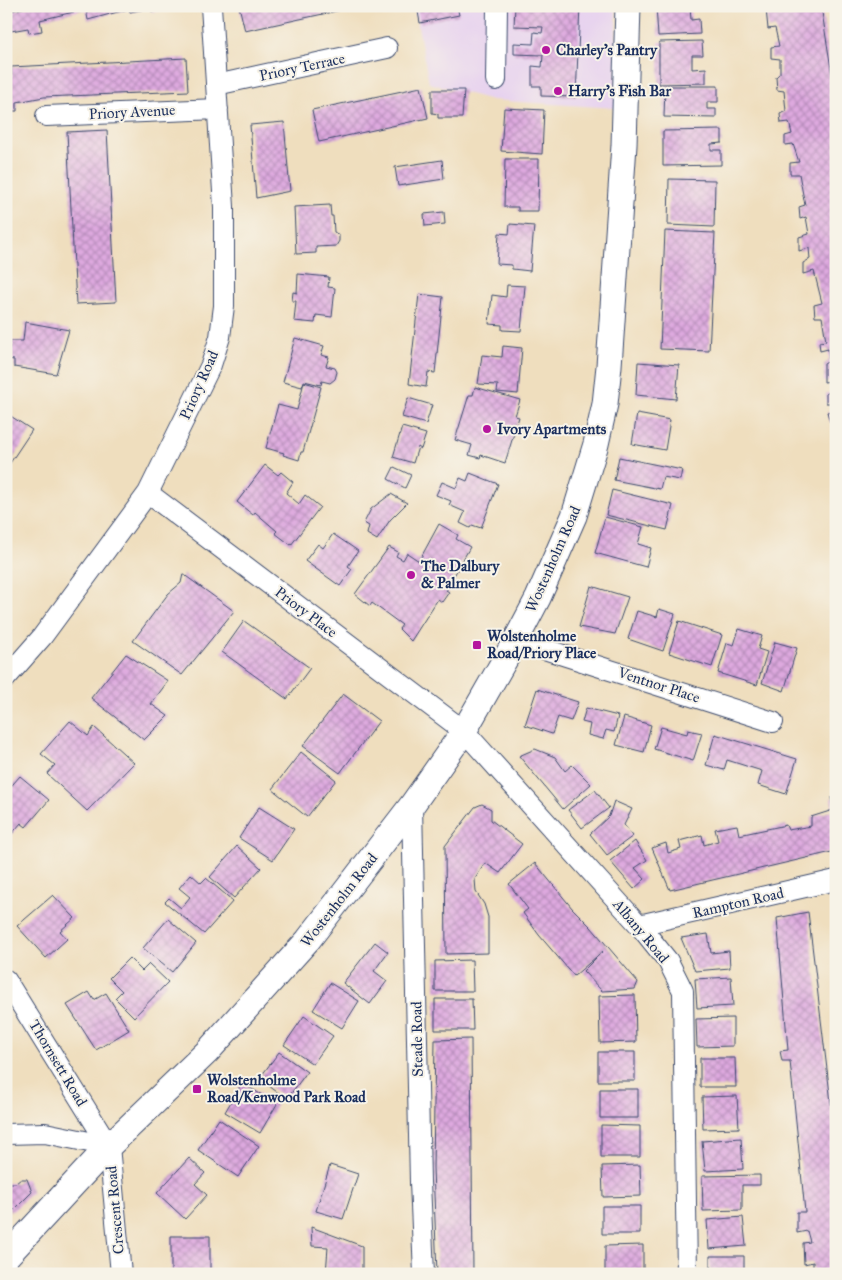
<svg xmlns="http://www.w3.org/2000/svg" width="842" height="1280" font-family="'IM FELL Great Primer',serif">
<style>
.built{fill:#e7d2ef}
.building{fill:url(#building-cross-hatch)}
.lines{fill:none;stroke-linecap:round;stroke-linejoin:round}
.minor-casing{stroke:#3b496c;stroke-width:22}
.tertiary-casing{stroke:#3b496c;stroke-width:27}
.minor{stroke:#fff;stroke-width:20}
.tertiary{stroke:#fff;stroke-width:25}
.poi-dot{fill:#b5179e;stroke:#f7f3e8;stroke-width:2}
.labels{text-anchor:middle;stroke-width:4;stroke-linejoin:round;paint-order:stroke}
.poi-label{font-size:15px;font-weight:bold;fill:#1b2f5e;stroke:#f7f3e8;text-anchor:start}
.street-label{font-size:15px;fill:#1b2f5e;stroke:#f7f3e8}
</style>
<defs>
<pattern id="building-cross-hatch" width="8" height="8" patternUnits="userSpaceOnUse" patternTransform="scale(1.25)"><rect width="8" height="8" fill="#dea9df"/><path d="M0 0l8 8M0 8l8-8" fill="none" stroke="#b38ab8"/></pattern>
</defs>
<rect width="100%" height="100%" fill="#f7f3e8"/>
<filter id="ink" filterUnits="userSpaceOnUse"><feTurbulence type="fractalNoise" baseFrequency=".02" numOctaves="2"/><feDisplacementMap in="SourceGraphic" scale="10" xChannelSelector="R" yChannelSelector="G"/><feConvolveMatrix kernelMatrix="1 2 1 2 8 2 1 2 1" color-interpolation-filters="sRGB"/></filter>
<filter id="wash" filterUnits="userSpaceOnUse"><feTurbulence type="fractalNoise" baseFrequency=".0096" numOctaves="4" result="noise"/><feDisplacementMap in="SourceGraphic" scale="20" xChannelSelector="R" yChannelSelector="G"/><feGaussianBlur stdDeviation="1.12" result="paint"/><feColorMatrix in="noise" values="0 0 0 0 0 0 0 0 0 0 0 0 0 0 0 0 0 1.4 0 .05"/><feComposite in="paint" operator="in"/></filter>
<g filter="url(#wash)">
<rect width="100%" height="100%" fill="#efdebe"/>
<path class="built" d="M414 6H616V108L492 100 429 83Z"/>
<g id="blocks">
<path class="building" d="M31 6H181V7L152 12 151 8 130 12 129 9 88 20 86 9 40 20 42 31 29 33 28 28 11 31 10 11Z
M239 6H354L355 7 245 31Z
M417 6H457L459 15 420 23Z
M515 6H580L576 97 541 96V86H532V66L542 67 543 55 514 54V43L533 44 534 32 542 33 543 27 514 26Z
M656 6H690L691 20 699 19 700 34 658 36Z
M771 6H821L836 100V408L834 403H826V393H834L832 381 824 382V364L829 361 828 349 820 351 819 342 826 341 822 317H815L814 305 822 303 814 271 803 274V263L810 259 809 248 799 251V237L809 234 806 217 800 219 799 207 805 205 799 174H790V163L799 162 793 144 785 145V136L792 134 789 122 781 123 780 114 786 111 784 91 777 90 776 77 780 73V59L771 58V47L779 46 775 28 768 29 766 9H771Z
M702 41 703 55H692V69L706 68V83L659 84V42Z
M186 58 188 91 44 97 17 102V111H6V84H11V67Z
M665 86H718V102H707V109H716V118L664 117Z
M421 87 428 118 319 142 312 110Z
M432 90H464L462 118H438V114L432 113Z
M504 108 544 110 542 154 501 151Z
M284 122 290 191 256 198 250 125Z
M107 130 116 302 76 304 67 132Z
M722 130V143L711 144V150H721V165L663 166V131Z
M505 159H539L538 211H518V207H504Z
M442 160 444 179 398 186 395 167Z
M669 179 715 180 714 227 668 225Z
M330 205 331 216H333L334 232 339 235V241L336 246 316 247V253L296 254 294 207Z
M444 212 445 224 425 226 424 214Z
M510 224 534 226 530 271 512 269V265L497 264 499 233 509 234Z
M665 231 715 233 709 351 660 349Z
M298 274 329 277 328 287 335 288 332 317 316 315 315 323 294 321 296 301H292L293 292 297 293Z
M507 285 525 286 521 331 502 330V325L489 324 492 295 506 297Z
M419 294 443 297 435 373 428 372 426 387 409 384Z
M25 322 69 330 56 374 14 367V360L7 359 10 341H23Z
M295 338 324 346 321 355 329 357 326 366 335 368 337 372 335 379 330 383 322 381 321 385 304 381 302 387 283 382Z
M503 346 522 348 518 394 497 392 498 385 478 384 482 355 502 357Z
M638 362 679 365 676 399 636 395Z
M304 382 321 387 303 452H301L299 460 283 455 284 453 266 448 278 405 297 410Z
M475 387 520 400 515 416 519 417 505 463 481 455 480 458 469 455 472 445 455 440 469 395H473Z
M408 398 432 405 426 424 402 417Z
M836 410V422H830L827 412Z
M6 413 32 430 6 469Z
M637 414 670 420 665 450 632 444Z
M402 427 426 434 421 449 418 447 413 463 393 457Z
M619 457 682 470 680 480 663 477 660 489 614 480Z
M265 465 278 475 281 472 293 482 286 493 299 504 305 495 320 507 291 545 275 533 277 531 255 512 253 515 237 502Z
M394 467 411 475 405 488 388 479Z
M470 473 498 484 481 528 472 525 470 528 460 523 465 512 449 505 451 501 436 495 442 482 456 488 460 478 467 481Z
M612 490 673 505 667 530 606 515Z
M391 494 407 503 390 520 377 540 367 534 369 526 364 523 371 509Z
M605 517 643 527 638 544 651 548 646 567 595 553Z
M439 524 458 535 456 539 470 547 446 590 449 592 442 602 438 599 411 641 399 629 402 625 372 603 370 606 355 594 389 547 398 552 396 556 403 560 407 553 419 561Z
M333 534 358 551 348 566 352 569 340 586 305 561 318 544 323 548Z
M183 574 234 611 182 675 133 641 168 594 181 583Z
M591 586 628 597 615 634 579 627Z
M659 609 675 614 663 651 628 639 637 611 657 617Z
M244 621 310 668 287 699 222 652Z
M679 621 722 635 712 667 669 653Z
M739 629 762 636 758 649 767 652 757 685 718 673 727 643 734 645Z
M775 642 797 648 784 691 762 683Z
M126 654 168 681 151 704 168 716 144 740 91 698Z
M537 689 578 702 571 721 558 717 552 734 525 725Z
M343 694 379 721 340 773 303 746Z
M586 708 618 716 614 732 606 730 603 739 588 735 590 724 582 722Z
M624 717 651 725 644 752 616 745Z
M70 721 88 736 94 727 134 763 87 811 47 774 55 765 41 754Z
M661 727 687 734 688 730 702 733 693 761 654 749Z
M715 734 797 759 786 794 758 785 762 771 727 760 724 770 706 765Z
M535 749 555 757 565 771 572 765 591 784 563 809 519 756Z
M301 752 336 780 307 817 272 789Z
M20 776 49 800 26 827 21 823 10 836 6 833V792Z
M595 790 609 808 582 828 568 810Z
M831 798H836V851L670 890 652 848 666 843 668 853 681 849 679 841 702 835 704 845 718 841 715 829 737 825 739 835 786 825 788 830 811 826V817L833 810Z
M614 801 632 809 624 825 633 836 607 855 590 834 609 816Z
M482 804 491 809V820L522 844 500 873 485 863 475 879 476 892 484 904 488 917V953L446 954 445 846 475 807Z
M259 807 294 829 273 860 239 838Z
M635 841 647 860 635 868 645 879 634 889 610 861Z
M237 846 261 868 234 898 210 877Z
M535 863 572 908 591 927 638 982 635 989 602 991 583 971 603 951 574 976 539 935 523 913 528 909 509 884Z
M191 874 201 883 206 878 233 901 204 934 165 902 169 898 181 908 190 897 179 888Z
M53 895 75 918 60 931 67 939 46 958 17 926Z
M808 912 836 1144V1274H813V1262L804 1264 803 1243 810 1242 807 1231 797 1233V1212H805L790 1061H782L780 1051 788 1050 777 918Z
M168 919 196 943 172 972 143 948Z
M708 934 711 953 729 951 730 968 695 971 681 938Z
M375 942 388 952 374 971 387 981 370 1004 343 983Z
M129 958 142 971 149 964 168 982 134 1017 115 998 122 991 109 978Z
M472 960 473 991H435V961Z
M731 977 733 1006 697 1008 695 979Z
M330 983 359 1001 342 1028 313 1010Z
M89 992 94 1000 106 993 129 1030 96 1050 67 1005Z
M635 995 636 1042 600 1043 599 996Z
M435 999H472L473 1030H435Z
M304 1016 333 1036 313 1064 284 1045Z
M733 1018V1046L697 1047 696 1019Z
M471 1039 473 1274H437L433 1168 435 1040Z
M279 1052 307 1072 287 1099 259 1079Z
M598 1052H635V1081H598Z
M700 1058H735L736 1087H700Z
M242 1083 277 1104 260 1133 225 1112Z
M600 1089H638V1118H600Z
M737 1096 739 1128 703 1129 702 1097Z
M219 1119 259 1146 238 1177 198 1150Z
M601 1125 640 1126V1157H601Z
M741 1138 743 1169 705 1171 702 1141Z
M189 1158 205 1173 195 1184 207 1195 185 1219 157 1193Z
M330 1165 358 1174 343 1219 316 1211Z
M640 1165 641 1196 603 1197 602 1166Z
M760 1175V1185H742V1210L703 1211 702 1176Z
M21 1179H27L32 1192 14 1210 6 1211V1183H16Z
M602 1206H640V1234H602Z
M743 1217 746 1246 709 1249 707 1220Z
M311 1227 362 1246V1274H326L328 1247 312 1246Z
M171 1236H210V1274H171Z
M643 1245V1273H605V1246Z
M710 1256H744V1274H710Z"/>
</g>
</g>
<g filter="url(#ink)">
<use href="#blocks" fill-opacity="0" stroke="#3b496c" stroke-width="1"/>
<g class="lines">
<g class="minor-casing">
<path id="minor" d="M496 80 497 6
M216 85 387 48
M46 116 218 109
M148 493 464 731 639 925 668 961 683 991 687 1274
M516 640 773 722
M6 678 42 637 148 493 211 365 220 337 224 306V207L211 6
M412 805 420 1182 424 1274
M639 925 836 880
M6 980 109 1146 121 1274
M6 1134 45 1133 109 1146"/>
</g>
<g class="tertiary-casing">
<path id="tertiary" d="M6 1257 109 1146 208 1051 308 940 412 805 464 731 516 640 538 598 574 516 596 444 605 404 609 366 624 145 628 6"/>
</g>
<use href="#minor" class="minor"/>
<use href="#tertiary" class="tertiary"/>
</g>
</g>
<g class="poi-dot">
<circle cx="546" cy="50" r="5"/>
<circle cx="558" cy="91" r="5"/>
<circle cx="487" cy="429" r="5"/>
<circle cx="411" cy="575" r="5"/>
<rect x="472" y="640" width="10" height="10" rx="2.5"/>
<rect x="192" y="1084" width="10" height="10" rx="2.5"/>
</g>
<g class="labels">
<g class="poi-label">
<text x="556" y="55">Charley's Pantry</text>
<text x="568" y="96">Harry's Fish Bar</text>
<text x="497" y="434">Ivory Apartments</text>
<text x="421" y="571">The Dalbury<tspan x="421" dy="17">&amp; Palmer</tspan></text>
<text x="487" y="641">Wolstenholme<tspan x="487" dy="17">Road/Priory Place</tspan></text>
<text x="207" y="1085">Wolstenholme<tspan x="207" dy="17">Road/Kenwood Park Road</tspan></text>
</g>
<g class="street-label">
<text transform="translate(302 67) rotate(-12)" y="5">Priory Terrace</text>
<text transform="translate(132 112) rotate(-3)" y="5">Priory Avenue</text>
<text transform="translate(199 385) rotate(-66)" y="5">Priory Road</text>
<text transform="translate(553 559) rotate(-66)" y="5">Wostenholm Road</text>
<text transform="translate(306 612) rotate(37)" y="5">Priory Place</text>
<text transform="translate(659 685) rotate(18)" y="5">Ventnor Place</text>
<text transform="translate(339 900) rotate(-52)" y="5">Wostenholm Road</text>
<text transform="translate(738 903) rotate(-13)" y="5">Rampton Road</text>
<text transform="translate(641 931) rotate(50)" y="5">Albany Road</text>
<text transform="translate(417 1039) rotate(-91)" y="5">Steade Road</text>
<text transform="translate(58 1063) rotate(59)" y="5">Thornsett Road</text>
<text transform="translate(115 1210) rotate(-95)" y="5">Crescent Road</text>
</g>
</g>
<rect width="842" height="1280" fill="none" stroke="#f7f3e8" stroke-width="25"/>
</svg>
